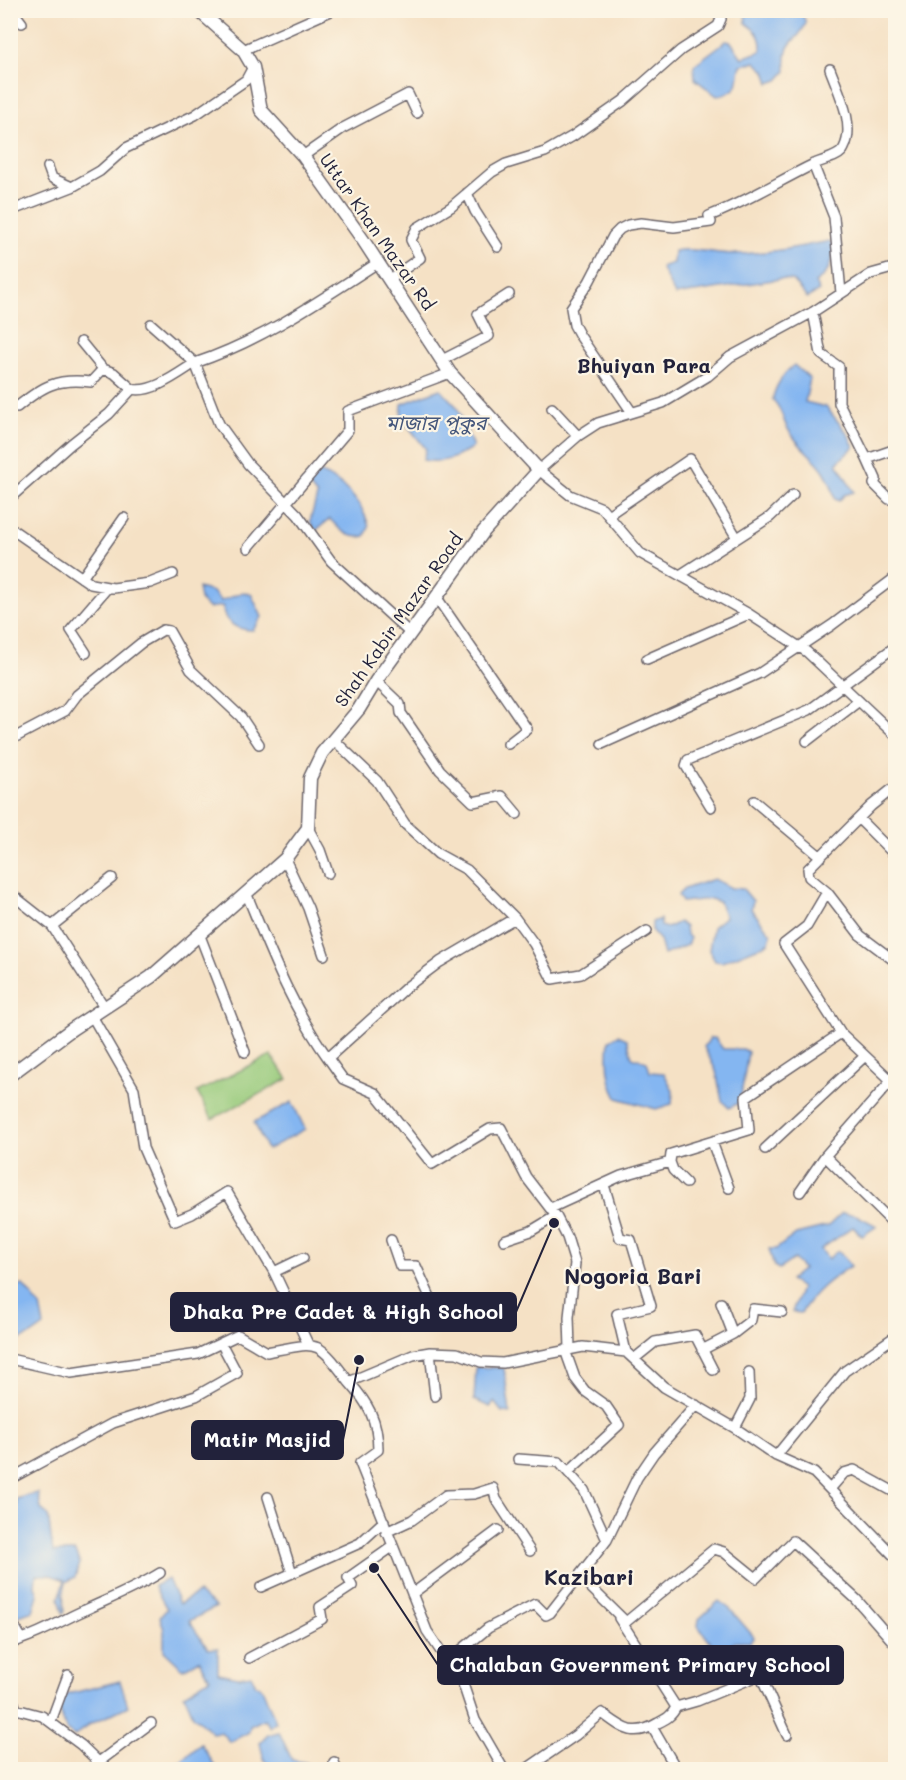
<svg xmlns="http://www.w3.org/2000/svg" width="906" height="1780" font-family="Mali,'Noto Sans Bengali',sans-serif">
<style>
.green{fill:#98ca7b;stroke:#5d765b;stroke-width:1.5}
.water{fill:#84b6f1;stroke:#536c96;stroke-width:1.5}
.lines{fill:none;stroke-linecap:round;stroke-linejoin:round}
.minor-casing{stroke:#6c656b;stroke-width:12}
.major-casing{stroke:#6c656b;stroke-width:15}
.minor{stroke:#fff;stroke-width:9}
.major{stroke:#fff;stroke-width:12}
.labels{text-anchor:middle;stroke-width:4.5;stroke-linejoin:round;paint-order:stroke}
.street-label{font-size:18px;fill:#22223b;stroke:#fcf5e5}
.neighbourhood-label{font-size:20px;font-weight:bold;fill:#22223b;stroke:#fcf5e5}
.water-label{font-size:20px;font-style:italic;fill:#44567b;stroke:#fcf5e5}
.quarter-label{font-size:21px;font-weight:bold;fill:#22223b;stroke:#fcf5e5}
.leader{fill:none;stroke:#22223b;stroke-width:2}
.callout-dot{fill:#22223b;stroke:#fcf5e5;stroke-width:2}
.callout{fill:#22223b;stroke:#22223b;stroke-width:2}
.callout-label{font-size:20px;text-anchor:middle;font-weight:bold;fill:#fff}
</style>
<rect width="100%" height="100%" fill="#fcf5e5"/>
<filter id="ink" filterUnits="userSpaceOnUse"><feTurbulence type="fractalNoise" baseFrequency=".0167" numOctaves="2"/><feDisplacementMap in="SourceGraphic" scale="12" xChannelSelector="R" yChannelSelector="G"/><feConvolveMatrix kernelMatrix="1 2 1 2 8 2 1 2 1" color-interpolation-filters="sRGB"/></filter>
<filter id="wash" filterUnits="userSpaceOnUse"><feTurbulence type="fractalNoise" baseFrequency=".008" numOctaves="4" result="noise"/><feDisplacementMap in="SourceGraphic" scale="24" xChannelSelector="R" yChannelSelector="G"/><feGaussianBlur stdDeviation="1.35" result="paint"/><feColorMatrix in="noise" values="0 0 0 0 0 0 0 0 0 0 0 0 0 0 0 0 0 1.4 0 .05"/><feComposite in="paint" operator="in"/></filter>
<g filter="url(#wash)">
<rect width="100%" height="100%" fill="#f5e1c5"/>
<path class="green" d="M271 1055 288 1079 212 1119 197 1092Z"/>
<path class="water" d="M745 11H801L806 23C795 48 784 35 786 71L778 80 769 83 765 71 755 62 741 65C735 83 745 89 717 96L695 79 694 65 726 41 731 42 742 58 761 51C762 37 757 31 746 23Z
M830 241 835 248C831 263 829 274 815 283L819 291 807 298 792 280 780 279 675 295 661 267 673 263 674 251C695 247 713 254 734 254 766 254 799 247 830 241Z
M794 365 810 379 805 402 826 407 848 434 854 447 837 463 854 492 844 495 839 501 835 499C826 458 806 459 788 429 782 419 782 408 773 400 773 389 785 371 794 365Z
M440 389 457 407 473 447C455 458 445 464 423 460L426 449 401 417 402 404Z
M319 472C342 481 363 502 369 527L365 536C349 540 340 530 330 519L315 531 310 521 317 496 306 482Z
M198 588 213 592 221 601 243 592 251 594 262 617 253 630C238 630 222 623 223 606L208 608 200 600Z
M714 879 731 888 743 889 753 901 751 909 771 934 769 942 764 945 722 962 715 961 709 950 713 927 725 917 719 902 711 899 682 902 678 895 684 889Z
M660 919 661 926 667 928 679 922 685 927 686 934 690 938 687 945 664 955 660 940 652 931V922Z
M618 1035 627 1039 632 1057 647 1062 650 1072 664 1073 673 1091 672 1104 656 1109 617 1098C608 1082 607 1059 609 1041Z
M710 1038H715L723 1049H743L748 1052 740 1102 729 1108 722 1101 716 1071 704 1047Z
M292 1102 305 1129 267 1150 254 1122Z
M842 1213 856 1215 877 1226 862 1236 853 1227 821 1249 828 1259 838 1250 851 1266C830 1279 814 1292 801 1313L792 1312 801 1288 790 1280 803 1269 794 1259 779 1269 774 1266 769 1249H776L796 1234 828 1226Z
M23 1285 40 1306 44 1326 31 1335 11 1343V1287Z
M476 1367 504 1368 510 1413 502 1412 494 1402 490 1407 474 1400Z
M38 1493 41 1509 48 1515 53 1552H75L80 1564 75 1577 66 1582 63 1595 65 1611 63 1613 59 1598 65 1580 50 1575H36L35 1586 38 1595 33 1611 16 1617 10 1609 11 1511 17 1504 16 1499Z
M168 1579 179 1604 198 1593 216 1607 189 1621 208 1649 218 1648V1673L238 1677 251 1675 256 1685 262 1688 276 1722 270 1727 264 1719 250 1726 249 1732 230 1742 221 1732 213 1734 193 1715 184 1694 210 1678 199 1660 183 1669 164 1651V1630L160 1617 167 1609 154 1586Z
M719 1601 730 1609 754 1637 750 1642H735L728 1647 738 1664 752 1670 740 1678 735 1675 698 1626 699 1619Z
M120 1681 128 1706 89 1725 75 1736 66 1730 59 1707 65 1695Z
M279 1732 292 1760 307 1763 312 1769H272L264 1760 260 1743 268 1735Z
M201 1744 215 1766 211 1769H175V1766Z"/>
</g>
<g filter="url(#ink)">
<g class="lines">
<g class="minor-casing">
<path id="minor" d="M12 10 22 23
M243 50 333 10
M303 156 343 128 408 94 417 113
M813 164 834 217 841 293
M48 167 52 178 72 187
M467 193 475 211 498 247
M10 211 72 187 100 171 126 148 195 115 246 80 253 67
M379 262C319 301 263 340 195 363L219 424 248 464 298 515 331 561 410 633
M896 267 871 274 813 312 730 357 708 376 663 403 598 423 578 436 539 470 570 495 602 508 640 553 749 614 807 652 896 736
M390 279 420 258 411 240 417 228 451 207 492 172 506 164 545 152 573 136 623 101 681 50 718 26 721 19 716 10
M813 312 821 354 839 367V403L867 459 896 449
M81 342 103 369 114 373 132 389
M442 360 489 336 478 314 509 294
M10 407 13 405 17 407C43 386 56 378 91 382L103 369
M552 408 578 436
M631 411 580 336 574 325 571 308 589 282 613 236 620 229 628 225 641 223 674 227 711 222 709 216C746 202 777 182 812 165 821 160 840 158 844 148 856 125 838 91 830 69
M867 459 876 479 874 484 889 499
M10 498 71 444 109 414 132 389C152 394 179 373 195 363L151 324
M608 515 690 459 737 538
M10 528 91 584 113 588 150 583 173 574
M248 548 348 430V411L450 373
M680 575 770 517 793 495
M82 578 124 518
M437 598 527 729 508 744
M86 653 71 630 108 587
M647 659 749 614
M376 681 400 704 401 713 440 770 473 802 502 796 517 814
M10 740 65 711 77 695 141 643 163 630 169 631 191 670 241 717 259 744
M334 740 377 781 405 824 438 854 467 870 515 918 534 944 552 979 581 974 647 931
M807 741 859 701
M602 744 760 673 832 625 896 577
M896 786 871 806 808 869 809 877 827 892 807 926 784 944 841 1033 896 1085
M754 801 821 857
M711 807 686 766 688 760 809 710 896 646
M859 819 896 856
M308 828 320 850 328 873
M285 859 308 908 324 955
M827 892 860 935 892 959
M10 893 52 926 105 1008
M247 895C271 953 291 1006 328 1058
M515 918 440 962 408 986 328 1058 343 1079 375 1093 432 1164 490 1129 501 1128 526 1177 556 1216 567 1237 575 1263 569 1317 570 1349
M52 926 112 878
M200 936 245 1052
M92 1016 134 1089 143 1148 175 1221 192 1214 227 1192 274 1272 308 1344
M891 1081 825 1156 896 1226
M712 1142 729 1188
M765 1149 865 1056
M670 1162 673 1170 686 1183
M604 1185 620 1238 631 1240 651 1306 617 1314 626 1352
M800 1192 825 1156
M551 1208 621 1176 670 1162 671 1154 749 1130 746 1097 841 1033
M391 1240 400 1266H416L440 1319
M504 1240 531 1231 556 1216
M274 1272 303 1258
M721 1303 733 1334
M565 1350 575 1378 585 1391 606 1406 619 1425 568 1472
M702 1350 733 1334 751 1320 753 1309 782 1312
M430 1352 435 1396
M10 1359 71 1373 198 1354 238 1335 267 1352C319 1342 316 1338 349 1382L413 1355 430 1352 457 1353 481 1362 503 1363 583 1347 626 1352 664 1387 735 1428 776 1456 814 1473 896 1558
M634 1359 655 1342 695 1335 713 1370
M349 1382C368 1403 378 1420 378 1450L360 1463 427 1631 463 1684 475 1720 504 1770
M735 1428 750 1399 749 1372
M776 1456 845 1371 896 1336
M518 1459 559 1462 584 1490 607 1540
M10 1479 113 1423 196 1396 237 1373 221 1343
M830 1489 844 1473 854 1470 896 1493
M268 1497 292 1573
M386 1532 412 1520 446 1495 474 1494 493 1488 496 1499 530 1551
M579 1576 626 1622 714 1549 724 1552 756 1578 793 1541 856 1599 896 1645
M261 1587 360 1543 384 1521
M412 1594 498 1530
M619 1618 676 1707
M10 1619 22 1639 10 1644
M22 1639C46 1631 62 1620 85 1610 111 1598 136 1588 160 1573
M249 1658 322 1619 320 1607 352 1586 348 1578 392 1547
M448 1661 488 1628 535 1604 546 1615 550 1613 607 1540 637 1478 654 1453 696 1405
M10 1693 16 1709 42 1716 81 1745 107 1770
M51 1721 68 1675
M652 1727 677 1770
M334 1762 337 1770
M88 1770 151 1723
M525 1770 576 1735 602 1713C624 1729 633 1738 658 1723 666 1719 672 1716 676 1707L697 1701 760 1675 787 1735"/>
</g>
<g class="major-casing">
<path id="major" d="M10 1075 72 1029 151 977 285 859 308 828 310 778 322 753 359 709 376 681 484 531 539 470 450 373 363 240 303 156 261 110 253 67 243 50 198 10"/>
</g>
<use href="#minor" class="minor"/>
<use href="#major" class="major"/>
</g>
</g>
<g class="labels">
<g class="street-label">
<text transform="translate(377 232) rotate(55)" y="6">Uttar Khan Mazar Rd</text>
<text transform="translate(399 620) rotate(-55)" y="6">Shah Kabir Mazar Road</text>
</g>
<g class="neighbourhood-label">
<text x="644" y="373">Bhuiyan Para</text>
</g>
<g class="water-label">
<text x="436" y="430">মাজার পুকুর</text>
</g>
<g class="quarter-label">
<text x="633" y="1284">Nogoria Bari</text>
<text x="589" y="1585">Kazibari</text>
</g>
</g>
<path class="leader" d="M554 1223L516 1312M359 1360L343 1440M374 1568L438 1665"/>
<g class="callout-dot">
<circle cx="554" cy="1223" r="6"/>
<circle cx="359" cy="1360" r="6"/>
<circle cx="374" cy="1568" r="6"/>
</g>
<g class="callout">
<rect x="171" y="1293" width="345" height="38" rx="6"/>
<rect x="192" y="1421" width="151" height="38" rx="6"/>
<rect x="438" y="1646" width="405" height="38" rx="6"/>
</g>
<g class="callout-label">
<text x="343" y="1319">Dhaka Pre Cadet &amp; High School</text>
<text x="267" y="1447">Matir Masjid</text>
<text x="640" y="1672">Chalaban Government Primary School</text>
</g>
<rect width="906" height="1780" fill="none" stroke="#fcf5e5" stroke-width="36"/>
</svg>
